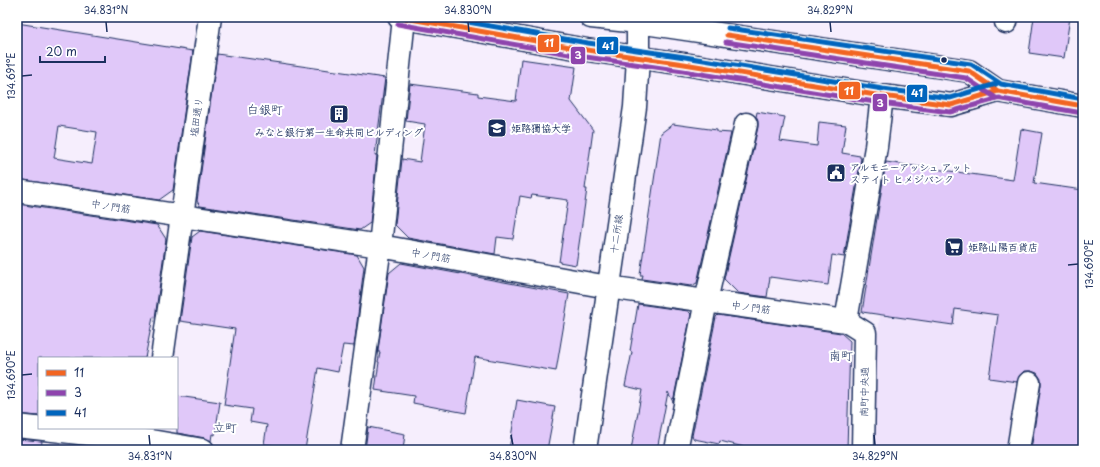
<svg xmlns="http://www.w3.org/2000/svg" width="1100" height="467" font-family="'Playpen Sans','Klee One',sans-serif">
<style>
.built{fill:#efe3fc}
.building{fill:#e0c8f9;stroke:#1b2f5e;fill-rule:evenodd}
.lines{fill:none;stroke-linecap:round;stroke-linejoin:round}
.minor-casing{stroke:#1b2f5e;stroke-width:25}
.minor{stroke:#fff;stroke-width:22}
.bus-1-casing{stroke:#fff;stroke-width:8}
.bus-2-casing{stroke:#fff;stroke-width:8}
.bus-3-casing{stroke:#fff;stroke-width:8}
.bus-1{stroke:#f26522;stroke-width:5}
.bus-2{stroke:#8e44ad;stroke-width:5}
.bus-3{stroke:#0065bd;stroke-width:5}
.ticks{fill:none;stroke:#1b2f5e;stroke-width:1.5}
.bus-dot{fill:#1b2f5e;stroke:#fff;stroke-width:1.5}
.labels{text-anchor:middle;stroke-width:4;stroke-linejoin:round;paint-order:stroke}
.street-label{font-size:10px;fill:#1b2f5e;stroke:#fff}
.poi-label{font-size:10px;font-weight:bold;fill:#1b2f5e;stroke:#fff;text-anchor:start}
.quarter-label{font-size:12px;fill:#1b2f5e;stroke:#fff}
.line-badge{stroke:#fff;stroke-width:1.5}
.badge-label{font-size:11px;text-anchor:middle;font-weight:bold;fill:#fff}
.neatline{fill:none;stroke:#1b2f5e;stroke-width:1.5}
.ticks-label{font-size:10px;text-anchor:middle;fill:#1b2f5e}
</style>
<rect width="100%" height="100%" fill="#f6eefd"/>
<filter id="ink" filterUnits="userSpaceOnUse"><feTurbulence type="fractalNoise" baseFrequency=".025" numOctaves="2"/><feDisplacementMap in="SourceGraphic" scale="8" xChannelSelector="R" yChannelSelector="G"/><feConvolveMatrix kernelMatrix="1 2 1 2 8 2 1 2 1" color-interpolation-filters="sRGB"/></filter>
<g filter="url(#ink)">
<path class="built" d="M955 309 998 315 989 377 1017 382 1008 450H874L877 344 880 315 952 325Z"/>
<path class="building" d="M1034 17H1070L1064 58 1029 53Z
M17 23 193 51 173 190 159 200 17 179ZM59 126 97 132 92 164 54 158Z
M217 54 385 78 375 155H377L370 223 360 230 200 206 197 201Z
M521 59 576 67 571 101 593 130 585 189H587L576 265 559 262 568 200 532 195 531 198 520 196 513 239 497 237 495 254 408 238 395 225 402 159 420 162 425 124 406 121 410 84 478 93V96L516 101Z
M757 112 785 117 780 141 817 146 819 122 846 125 842 153 860 156V158H861L844 257 832 255 828 285 770 277 767 297 738 293 724 279 758 127V121L756 117Z
M673 124 717 130V132L731 133 697 283 691 286 642 279 643 275H640L661 133Z
M1021 129 1042 133 1034 183 1083 190V450H1031L1041 385V379L1037 373 1031 371H1024L1020 375 1017 382 989 378 998 315 955 309 953 325 862 312 886 162 1013 180Z
M17 204 157 225 166 239 155 318 153 317 145 358H39V416L17 414Z
M200 231 357 255 364 267 354 346 343 345 338 372 318 368 305 450 264 444 267 425 250 422 252 409 224 405 235 329 180 321 192 237Z
M401 263 569 294 556 371 475 357 466 413 413 403 414 396 375 390 379 362H378L380 352H378V350L389 273Z
M638 304 688 311 691 314 673 402 668 392 657 450H631L642 390 625 386 632 352 630 351Z
M718 315 841 333 850 341 847 450H756L720 441 719 444 694 439 692 436 716 317Z
M177 396 220 402 215 435 212 434 211 441 205 438 177 433Z
M517 400 555 407 547 450H509Z
M368 427 405 434 403 450H365Z
M17 439 42 441 41 450H17Z"/>
<g class="lines">
<g class="minor-casing">
<path id="minor" d="M399 17 587 50 684 64 882 96 951 105 998 91
M591 17 638 22 969 71 998 91 1083 106
M1006 22 1007 17
M17 191 380 246 608 287 846 321
M162 358 210 17
M17 426 151 441 203 450
M352 450 380 246 404 18
M585 450 635 107 638 58V17
M676 450 706 301 746 124
M863 450 865 333 846 321 876 147 882 96
M1018 450 1029 383"/>
</g>
<use href="#minor" class="minor"/>
<g class="bus-1-casing">
<path id="bus-1" d="M399 17 587 50 684 64 882 96 951 105 998 91
M727 35 969 71 998 91 1083 106"/>
</g>
<g class="bus-2-casing">
<path id="bus-2" d="M398 24 586 57 683 71 881 103 950 112 1000 98
M726 42 966 78 996 98 1082 113"/>
</g>
<g class="bus-3-casing">
<path id="bus-3" d="M439 17 588 43 685 57 883 89 950 98 996 84
M728 28 971 64 1001 84 1083 99"/>
</g>
<use href="#bus-1" class="bus-1"/>
<use href="#bus-2" class="bus-2"/>
<use href="#bus-3" class="bus-3"/>
</g>
</g>
<path class="ticks" d="M106 22 107 32M468 22 469 32M830 22 831 32M22 76 32 75M1068 265 1078 264M22 375 32 374M149 435 150 445M511 435 513 445M874 435 875 445"/>
<defs>
<g id="building-square" transform="scale(1)"><rect x="-9" y="-9" width="18" height="18" rx="4" fill="#1b2f5e" stroke="#fff"/><path d="M-4-6H4V6H1V3H-1V6H-4ZM-2.5-4.3h1.7v1.8h-1.7ZM.8-4.3h1.7v1.8H.8ZM-2.5-1h1.7V.8h-1.7ZM.8-1h1.7V.8H.8Z" fill="#fff"/></g>
<g id="university-square" transform="scale(1)"><rect x="-9" y="-9" width="18" height="18" rx="4" fill="#1b2f5e" stroke="#fff"/><path d="M0-5L7-2L0 1L-7-2ZM-4 1L0 2.5L4 1V4Q0 6-4 4Z" fill="#fff"/></g>
<g id="civic-square" transform="scale(1)"><rect x="-9" y="-9" width="18" height="18" rx="4" fill="#1b2f5e" stroke="#fff"/><path d="M-.6-6.5H3V-4.5H.6V-3L4-1V1h2V6H-6V1h2V-1L-.6-3ZM-1.2 2.5V6h2.4V2.5Z" fill="#fff"/></g>
<g id="supermarket-square" transform="scale(1)"><rect x="-9" y="-9" width="18" height="18" rx="4" fill="#1b2f5e" stroke="#fff"/><path d="M-6-5.5h2.5l.6 2H6L4.5 2H-2.5L-4.4-4H-6ZM-1.5 3.2a1.3 1.3 0 1 0 .1 0ZM3 3.2a1.3 1.3 0 1 0 .1 0Z" fill="#fff"/></g>
</defs>
<g fill-rule="evenodd">
<use href="#building-square" x="339" y="114"/>
<use href="#university-square" x="497" y="128"/>
<use href="#civic-square" x="836" y="173"/>
<use href="#supermarket-square" x="954" y="247"/>
</g>
<circle class="bus-dot" cx="944" cy="60" r="3.5"/>
<g class="labels">
<g class="street-label">
<text transform="translate(196 117) rotate(-82)" y="4">塩田通り</text>
<text transform="translate(111 206) rotate(9)" y="4">中ノ門筋</text>
<text transform="translate(616 234) rotate(-82)" y="4">十二所線</text>
<text transform="translate(431 255) rotate(10)" y="4">中ノ門筋</text>
<text transform="translate(751 307) rotate(8)" y="4">中ノ門筋</text>
<text transform="translate(864 392) rotate(-89)" y="4">南町中央通</text>
</g>
<g class="poi-label">
<text x="511" y="132">姫路獨協大学</text>
<text x="339" y="136" text-anchor="middle">みなと銀行第一生命共同ビルディング</text>
<text x="850" y="171">アルモニーアッシュ アット<tspan x="850" dy="12">ステイト ヒメジバンク</tspan></text>
<text x="968" y="251">姫路山陽百貨店</text>
</g>
<g class="quarter-label">
<text x="265" y="114">白銀町</text>
<text x="841" y="360">南町</text>
<text x="225" y="432">立町</text>
</g>
</g>
<g class="line-badge">
<rect x="537" y="34" width="23" height="19" rx="4" fill="#f26522"/>
<rect x="596" y="36" width="23" height="19" rx="4" fill="#0065bd"/>
<rect x="570" y="46" width="16" height="19" rx="4" fill="#8e44ad"/>
<rect x="838" y="81" width="23" height="19" rx="4" fill="#f26522"/>
<rect x="906" y="84" width="22" height="19" rx="4" fill="#0065bd"/>
<rect x="872" y="93" width="16" height="19" rx="4" fill="#8e44ad"/>
</g>
<g class="badge-label">
<text x="549" y="47">11</text>
<text x="608" y="50">41</text>
<text x="578" y="59">3</text>
<text x="849" y="95">11</text>
<text x="917" y="97">41</text>
<text x="880" y="107">3</text>
</g>
<rect width="1100" height="467" fill="none" stroke="#fff" stroke-width="44"/>
<rect x="38" y="357" width="140" height="72" fill="#ffffff" stroke="#a4acbf"/>
<rect x="46" y="370" width="20" height="6" fill="#f26522" stroke="#a4acbf"/>
<text x="74" y="377" font-size="12" fill="#1b2f5e">11</text>
<rect x="46" y="390" width="20" height="6" fill="#8e44ad" stroke="#a4acbf"/>
<text x="74" y="397" font-size="12" fill="#1b2f5e">3</text>
<rect x="46" y="410" width="20" height="6" fill="#0065bd" stroke="#a4acbf"/>
<text x="74" y="417" font-size="12" fill="#1b2f5e">41</text>
<path d="M40 56v6h65v-6" fill="none" stroke="#1b2f5e" stroke-width="2"/>
<text x="46" y="56" font-size="12" fill="#1b2f5e" stroke="#ffffff" stroke-width="3" paint-order="stroke">20 m</text>
<rect x="22" y="22" width="1056" height="423" class="neatline"/>
<g class="ticks-label">
<text x="106" y="14">34.831°N</text>
<text x="468" y="14">34.830°N</text>
<text x="830" y="14">34.829°N</text>
<text transform="translate(11 76) rotate(-90)" y="4">134.691°E</text>
<text transform="translate(1089 264) rotate(-90)" y="4">134.690°E</text>
<text transform="translate(11 375) rotate(-90)" y="4">134.690°E</text>
<text x="150" y="460">34.831°N</text>
<text x="513" y="460">34.830°N</text>
<text x="875" y="460">34.829°N</text>
</g>
</svg>
